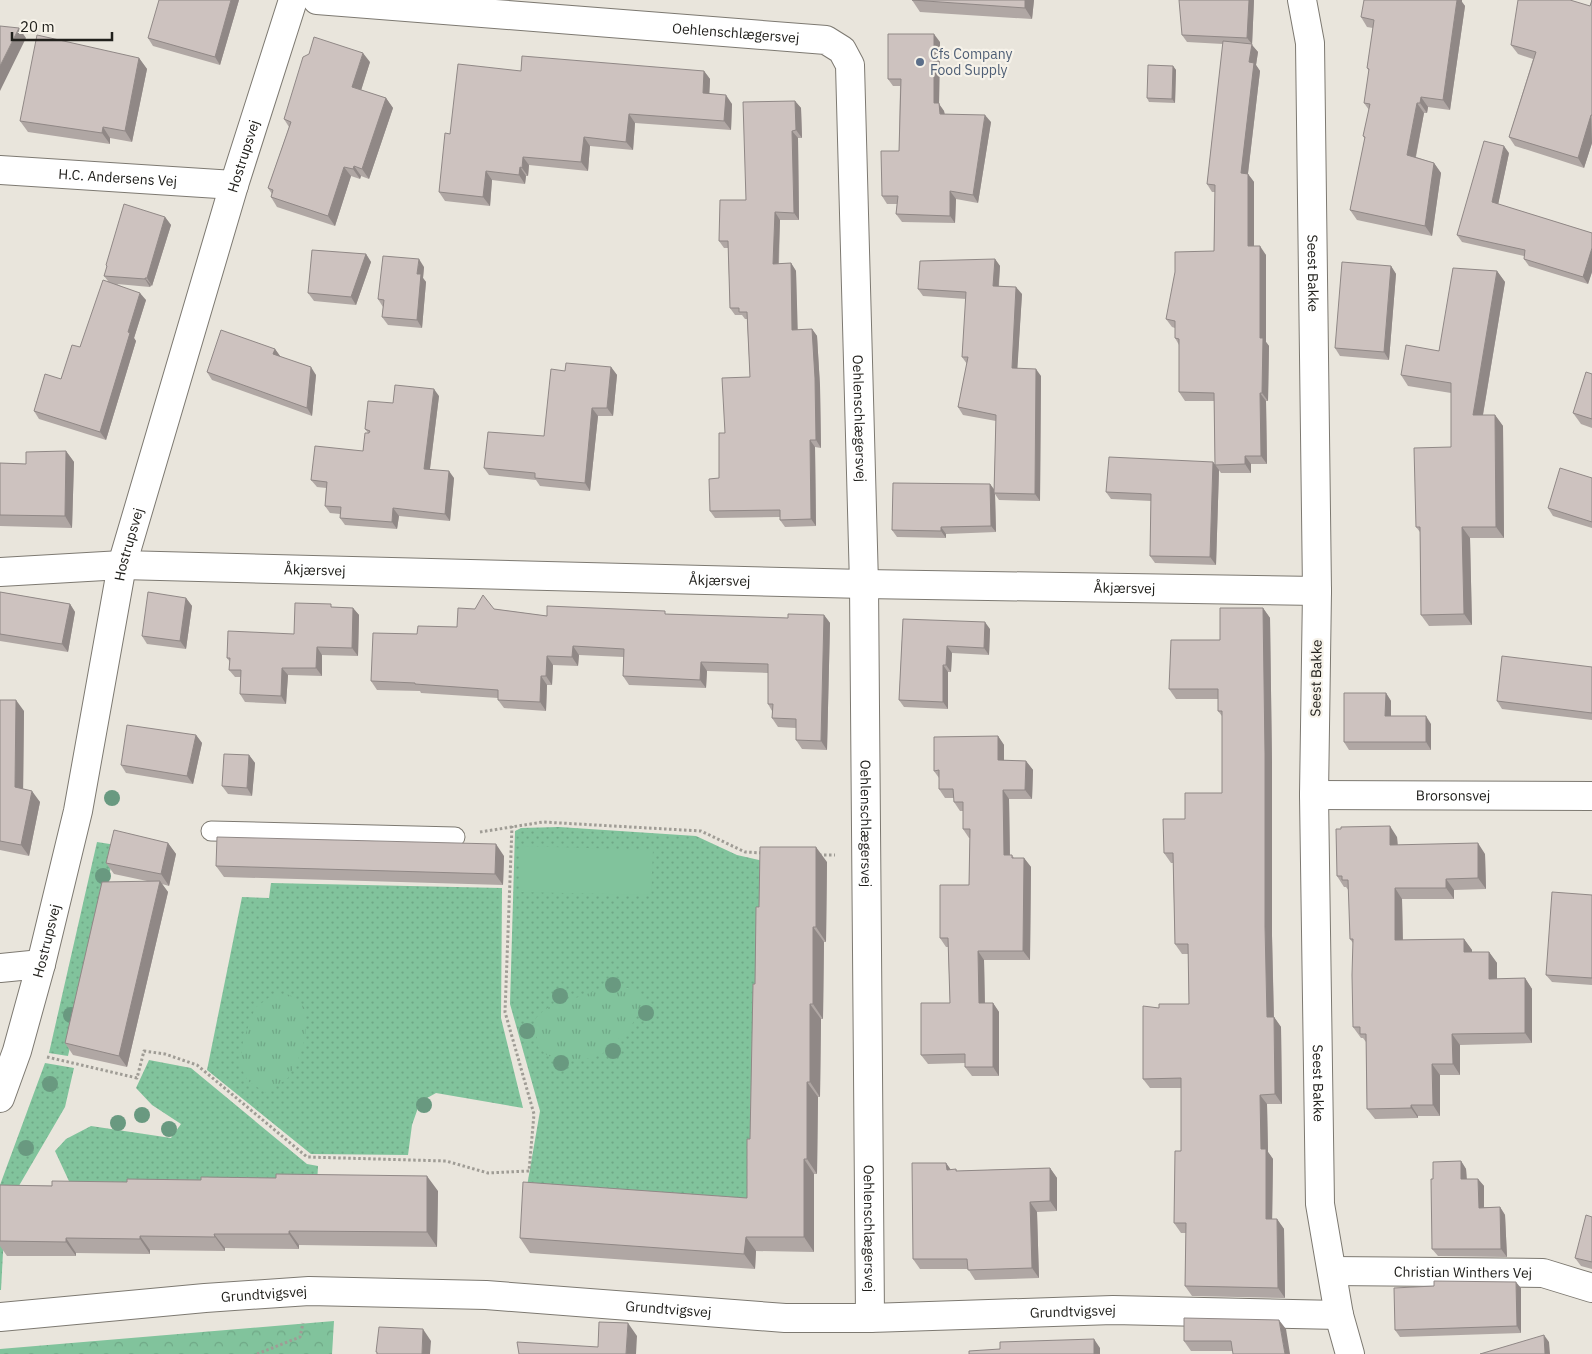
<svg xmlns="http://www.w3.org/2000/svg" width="1592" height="1354" font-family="'IBM Plex Sans',sans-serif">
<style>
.grass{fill:url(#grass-dots)}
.forest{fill:url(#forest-crowns)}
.park{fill:url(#park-tufts)}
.garden{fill:#81c39c}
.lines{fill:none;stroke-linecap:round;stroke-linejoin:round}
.lane-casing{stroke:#7d7971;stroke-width:21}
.street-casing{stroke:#7d7971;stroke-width:30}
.path{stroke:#9f9c95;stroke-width:3;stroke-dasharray:2.5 2.5;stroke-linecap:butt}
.lane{stroke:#fff;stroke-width:19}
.street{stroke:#fff;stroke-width:28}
.tree{fill:#699980}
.wall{fill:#b0a7a4}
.shaded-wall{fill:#908886}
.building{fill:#cdc2bf;stroke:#908886}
.service-dot{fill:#5c6f8a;stroke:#f6f2e9;stroke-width:2}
.labels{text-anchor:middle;stroke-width:4.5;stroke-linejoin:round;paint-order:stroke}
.street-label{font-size:14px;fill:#21201c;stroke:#f6f2e9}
.service-label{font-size:14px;fill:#4e5e75;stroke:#f6f2e9;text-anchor:start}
</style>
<defs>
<pattern id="grass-dots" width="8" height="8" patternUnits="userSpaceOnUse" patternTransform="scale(1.25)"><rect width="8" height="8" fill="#81c39c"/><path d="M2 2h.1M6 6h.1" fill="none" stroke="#6fa786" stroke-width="1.8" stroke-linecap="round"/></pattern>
<pattern id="forest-crowns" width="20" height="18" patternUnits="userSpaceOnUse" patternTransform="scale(1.25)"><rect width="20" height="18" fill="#81c39c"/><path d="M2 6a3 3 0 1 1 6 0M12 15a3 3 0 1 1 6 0" fill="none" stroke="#6fa786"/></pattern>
<pattern id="park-tufts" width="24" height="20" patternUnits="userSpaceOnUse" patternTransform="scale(1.25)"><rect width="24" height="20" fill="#81c39c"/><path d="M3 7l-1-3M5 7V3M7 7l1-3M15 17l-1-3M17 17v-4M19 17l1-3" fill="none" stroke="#6fa786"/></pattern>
</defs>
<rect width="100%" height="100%" fill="#e9e5dc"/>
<path class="grass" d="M559 827 696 836 737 855 759 860 766 864 751 1205 526 1192 540 1111 510 1004 515 831 521 828Z
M97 842 116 845 68 1056 49 1053Z
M271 883 502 888 501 1018 523 1108 436 1093 420 1102 412 1125 408 1155 311 1154 207 1070 242 897 269 898Z
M149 1060 191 1068 307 1164 318 1166 317 1185 74 1192 55 1151 66 1139 91 1126 171 1138 181 1124 152 1105 136 1088Z
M45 1063 74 1068 65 1107 13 1196H6L1 1290H0V1185Z"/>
<path class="forest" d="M334 1321 332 1354H0V1349Z"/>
<path class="park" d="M628 988 641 994 645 1002 630 1028 601 1055 582 1060 548 1056 538 1047 535 1019 545 1009 598 990Z
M275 993 290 995 305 1008 306 1035 299 1057 288 1078 266 1093 248 1081 240 1066 243 1041 255 1008Z"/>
<path class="garden" d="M520 846 653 850 651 895 520 892Z"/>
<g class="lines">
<g class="lane-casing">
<path id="lane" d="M211 831 455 837"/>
</g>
<g class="street-casing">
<g id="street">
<path id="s1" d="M317 0 826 40 842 50 850 65 864 584 870 1318"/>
<path id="s2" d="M1302 0 1310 43 1317 591 1314 795 1320 1204 1339 1315 1350 1354"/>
<path id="s3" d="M0 170 234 185"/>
<path id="s4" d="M0 572 122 565 864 584 1317 591"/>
<path id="s5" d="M1314 795 1592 796"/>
<path d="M0 968 41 964"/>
<path id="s6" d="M0 1098 17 1051 41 964 78 811 122 565 234 185 293 0"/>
<path id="s7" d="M1332 1271 1543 1273 1592 1288"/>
<path id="s8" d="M0 1317 205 1298 309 1291 486 1295 785 1318H870L1113 1310 1339 1315"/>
</g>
</g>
<path class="path" d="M480 832 543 822 701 831 745 852 763 853
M819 855H835
M47 1057 137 1078 144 1051 165 1054 197 1065 307 1157 446 1161 488 1173 529 1171 534 1114 505 1012 512 826
M257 1354 300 1337 303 1323"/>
<use href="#lane" class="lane"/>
<use href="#street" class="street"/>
</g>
<g class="tree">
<circle cx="112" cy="798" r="8"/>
<circle cx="103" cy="876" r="8"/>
<circle cx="613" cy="985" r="8"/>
<circle cx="560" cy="996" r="8"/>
<circle cx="646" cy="1013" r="8"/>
<circle cx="71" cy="1015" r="8"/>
<circle cx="527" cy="1031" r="8"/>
<circle cx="613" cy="1051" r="8"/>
<circle cx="561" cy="1063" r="8"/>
<circle cx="50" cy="1084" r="8"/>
<circle cx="424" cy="1105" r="8"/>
<circle cx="142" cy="1115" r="8"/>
<circle cx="118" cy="1123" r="8"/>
<circle cx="169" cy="1129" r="8"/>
<circle cx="26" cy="1148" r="8"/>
</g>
<path class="wall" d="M239 0 220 65 153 46 148 38Z
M912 0H1034L1032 19 920 12Z
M1254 0 1252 45 1258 52 1256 65 1260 71 1248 174 1254 182V246L1266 255V342L1269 346 1268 401H1266L1267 464H1251V473H1221L1215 465 1214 401H1185L1179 392V345L1175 338V328L1172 327 1166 319 1214 251 1215 192H1212L1207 184 1223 44 1187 42 1182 35Z
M1592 0V143L1584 168 1515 146 1509 137 1533 59 1518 54 1511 45 1590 6Z
M1462 2 1465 6 1450 110 1428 107 1427 113H1424L1416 157 1434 163 1441 173 1432 236 1357 220 1350 210 1365 139 1363 136 1369 110 1364 103 1369 71 1367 68 1373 28 1367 27 1361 17Z
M940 42 939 104 944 111 945 114 991 122 978 203 956 199 955 223 902 222 896 214 897 204H887L882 196 899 151 900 86H893L888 79Z
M139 58 147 69 132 142 110 138V144L28 132 20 121Z
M370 62 361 90 386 98 393 108 369 179 361 176 360 179 351 176 335 226 277 207 271 197 272 194 268 188 289 127 284 119Z
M1173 66 1176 70 1175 103 1149 102 1147 98Z
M521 71H704L710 79 709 93 732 104 731 130 635 123 633 150 590 146 588 171 529 165 528 176H526L525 184 492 180 490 206 445 201 439 192 450 134Z
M795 101 801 108 802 138H798L799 220H780L779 264 791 263 796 271 797 330 812 329 817 336 820 386 821 448 815 447 816 526 785 527 780 520V517L715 518 710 511 719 478 725 433 750 377 747 319H745L742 315H735L730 308 728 248H724L719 241 746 200Z
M1509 153 1498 204 1592 233V272L1588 284 1529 266 1524 259V256L1462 242 1457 235Z
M165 217 171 225 152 286 151 285 150 287 117 284 146 300 134 338 136 341 106 440 39 419 34 411 61 379 80 347 108 281 104 276 107 267 106 265Z
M366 254 371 262 356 305 314 301 308 293Z
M995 259 1000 266 999 286 1022 294 1017 368 1041 376 1040 501 999 500 995 494 996 532 946 534V538L897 537 892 530 990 484 994 489 996 421 963 415 958 407 967 364 962 357 966 299 923 296 918 289Z
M1391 266 1396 274 1389 360 1340 356 1335 348Z
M424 267 423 278 426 282 422 328 388 325 382 317 383 307 378 299Z
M1497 271 1505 282 1483 415H1495L1503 426 1504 538H1470L1472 625 1429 626 1421 615 1420 532 1416 527 1451 447V393L1408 386 1401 375 1439 351Z
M275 349 280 356 316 375 312 416 212 380 207 372Z
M611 367 617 375 613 416H598L590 491 540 486 536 480 489 475 484 468 544 436 565 371Z
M1592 374V428L1581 424 1573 413Z
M439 396 430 469 454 478 450 521 399 516 397 529 345 525 340 518V514L330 513 325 506 326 488 317 487 311 480 363 451 368 433 365 429 393 403Z
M66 451 74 462 72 528 0 526V463L26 464Z
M1213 462 1219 470 1216 565 1155 563 1150 556 1151 501 1111 499 1106 492Z
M1592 478V528L1553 516 1548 508Z
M0 592 70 604 75 612 68 652 0 641Z
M186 598 192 606 186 649 147 644 142 636Z
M333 607 353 608 359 615 358 656 322 655V676L288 675 286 704 245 702 240 694 241 677H235L229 670 230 662 227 658 294 634Z
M1263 608 1270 618 1272 763V936L1274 1017 1281 1027 1282 1104H1267L1268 1152 1273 1159 1272 1219H1277L1284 1229 1285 1298 1192 1296 1185 1286 1186 1233H1181L1174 1223 1181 1151V1088H1150L1143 1079 1159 1008 1189 1004 1188 954H1182L1175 944 1173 863H1171L1164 853 1185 819 1222 793V716L1218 711V699H1176L1169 689 1220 640Z
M475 609H494L547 616 667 614 788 618 824 615 830 623 827 750 802 749 796 740V728L778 727 772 718V711L768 704V673L707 671 706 688 629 685 623 676 624 657 579 655 578 666 553 665 552 685H547L546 711 504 708 498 700V698L421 693 420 691 377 690 371 681 417 634 457 627Z
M903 619 990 629 989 655 952 653 951 672H948V709L904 707 899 700Z
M1592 667V720L1502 709 1497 701Z
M1386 693 1391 701V716L1431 724V750H1349L1344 742Z
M0 700 24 711 23 789 40 802 29 856 0 850Z
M196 735 202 743 193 784 126 773 121 765Z
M998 736 1004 745V760L1026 761 1033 770 1032 799H1009L1010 855H1012L1014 858H1024L1031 867 1030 960H984L985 1003H993L999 1012V1076H972L965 1067V1063L928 1064 921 1055 950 1003 948 947H946L940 938 969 885 970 838H969L963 829V811H960L954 802V798H945L939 789V778L934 771Z
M249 755 255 763 252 796 228 794 222 786Z
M1397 837 1398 845 1485 854 1486 889 1454 890V899H1402L1403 940 1464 939 1472 950V952H1489L1497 963V979L1525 978 1532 989V1043L1460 1045V1075H1440V1116H1418V1118L1375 1119 1367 1109 1366 1042 1363 1038H1361L1353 1027V943L1350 939 1349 891 1346 887H1344L1337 876Z
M168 843 176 854 169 886 162 884 168 892 127 1067 73 1055 65 1043 147 881 114 874 106 863Z
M504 856 503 885 224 877 216 866Z
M827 862 826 942H824L823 1019H821L820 1097H818L817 1174H814V1252L756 1251 755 1269 530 1253 520 1238 747 1198 750 1139 759 907Z
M1592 895V985L1552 982 1546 975Z
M1461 1161 1466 1169 1467 1179H1478L1484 1186V1207H1500L1505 1215 1507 1257 1438 1256 1432 1249 1433 1179Z
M946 1163 951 1170 956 1169 957 1171 1050 1168 1057 1178V1211L1037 1212 1039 1278 975 1280 968 1269H920L913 1259Z
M0 1185 438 1191 437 1247 299 1245V1249L225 1248V1251L150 1250V1254L76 1253V1256H7L0 1246Z
M1592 1217V1269L1581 1266 1575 1258Z
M1521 1288V1333L1400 1337 1395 1330Z
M1286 1329 1232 1351H1191L1184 1341Z"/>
<path class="shaded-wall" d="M231 0H239L220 65 215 57Z
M1025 0H1034L1032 19 1025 8Z
M1249 0H1254L1252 45 1258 52 1256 65 1260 71 1247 181 1241 173 1249 62 1252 44 1247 38Z
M1457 0H1462V2L1465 6 1450 110 1443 100Z
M19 28 26 38 0 91V66Z
M934 34 940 42 939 104 944 111 945 121 934 103Z
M363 53 370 62 359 97 352 87Z
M139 58 147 69 132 142 125 131Z
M1173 66 1176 70 1175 103 1172 99Z
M704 71 710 79 709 102 703 93Z
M726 95 732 104 731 130 724 121Z
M1421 97 1428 107 1427 113 1420 103Z
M386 98 393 108 369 179 362 169Z
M795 101 801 108 802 138 796 130Z
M1417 103 1424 113 1414 165 1407 155Z
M629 114 635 123 633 150 626 142Z
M985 115 991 122 978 203 973 195Z
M1591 115 1592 143 1584 168 1578 158Z
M103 127 110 138V144L102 133Z
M792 131 798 138 799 220 794 213Z
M584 137 590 146 588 171 581 162Z
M1504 146 1509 153 1497 210 1492 202Z
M523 157 529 165 528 176 522 168Z
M1434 163 1441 173 1432 236 1425 226Z
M354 166 361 176 360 179 353 169Z
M344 167 351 176 335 226 328 216Z
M520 167 526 176 525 184 519 175Z
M486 171 492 180 490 206 483 197Z
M1248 174 1254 182V254L1248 246Z
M950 191 956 199 955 223 950 216Z
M775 212 780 220 778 271 773 264Z
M165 217 171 225 152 286 147 278Z
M1260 246 1266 255V342L1269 346 1268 401 1262 393 1260 338Z
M1592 248V272L1588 284 1583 277Z
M366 254 371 262 356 305 351 297Z
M419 259 424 267 423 278 426 282 422 328 417 320V274Z
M995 259 1000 266 998 293 993 286Z
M791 263 796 271 798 338 792 330Z
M1391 266 1396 274 1389 360 1384 352Z
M1497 271 1505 282 1481 426 1473 415Z
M145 278 151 285 150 287 145 279Z
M1016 287 1022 294 1017 375 1012 368Z
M140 293 146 300 134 338 136 341 106 440 100 432 128 332Z
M812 329 817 336 820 386 821 448 816 440Z
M275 349 280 356 278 362 273 354Z
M311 367 316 375 312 416 307 408Z
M611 367 617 375 613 416 607 408Z
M1036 369 1041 376 1040 501 1035 494Z
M434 389 439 396 429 476 424 469Z
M1260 393 1266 401 1267 464 1261 456Z
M592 408 598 416 590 491 585 483Z
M1495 415 1503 426 1504 538 1496 527Z
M810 440 815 447 816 526 811 519Z
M66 451 74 462 72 528 65 516Z
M1245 456 1251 464V473L1245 464Z
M1213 462 1219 470 1216 565 1210 557Z
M449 471 454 478 450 521 445 514Z
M990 484 995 491 994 493 995 494 996 532 991 526Z
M393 508 399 516 397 529 392 522Z
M941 527 946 534V538L941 531Z
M1462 527 1470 538 1472 625 1464 614Z
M186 598 192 606 186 649 180 641Z
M70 604 75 612 68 652 62 644Z
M353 608 359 615 358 656 352 648Z
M1263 608 1270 618 1272 763V936L1274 1027 1267 1017 1265 926Z
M824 615 830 623 827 750 821 741Z
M985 622 990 629 989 655 984 648Z
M573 646 579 655 578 666 572 657Z
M947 646 952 653 951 672 946 665Z
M317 647 322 655V676L316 668Z
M547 656 553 665 552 685 546 676Z
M701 662 707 671 706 688 700 680Z
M943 665 948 672V709L943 702Z
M282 668 288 675 286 704 281 696Z
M541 676 547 685 546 711 540 702Z
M1386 693 1391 701V724L1385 716Z
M16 700 24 711 23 799 15 787Z
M1426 716 1431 724V750L1426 742Z
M196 735 202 743 193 784 187 776Z
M998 736 1004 745V769L998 760Z
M249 755 255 763 252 796 247 788Z
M1026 761 1033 770 1032 799 1025 790Z
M1003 790 1009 799 1010 864 1004 855Z
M32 791 40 802 29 856 21 845Z
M1390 826 1397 837 1398 856 1390 845Z
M168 843 176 854 169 886 161 874Z
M1478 843 1485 854 1486 889 1478 878Z
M496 844 504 856 503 885 495 874Z
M816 847 827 862 826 942 816 927Z
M1024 858 1031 867 1030 960 1023 951Z
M1446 879 1454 890V899L1446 888Z
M160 881 168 892 127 1067 119 1056Z
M1395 888 1402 899 1403 951 1395 940Z
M813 927 824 942 823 1019 813 1004Z
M1464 939 1472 950V963L1464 952Z
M978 951 984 960 985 1012 979 1003Z
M1489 952 1497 963V990L1489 979Z
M1525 978 1532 989V1043L1525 1033Z
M993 1003 999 1012V1076L993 1067Z
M810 1004 821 1019 820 1097 810 1082Z
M1274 1017 1281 1027 1282 1104 1275 1094Z
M1452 1034 1460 1045V1075L1453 1064Z
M1432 1064 1440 1075V1116L1433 1105Z
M807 1082 818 1097 817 1174 807 1159Z
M1260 1095 1267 1104 1268 1152 1273 1159 1272 1229 1266 1219 1261 1149Z
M1411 1105 1418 1116V1118L1411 1108Z
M804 1159 814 1174V1252L804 1237Z
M1461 1161 1466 1169 1467 1187 1461 1179Z
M946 1163 953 1173 947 1170Z
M1050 1168 1057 1178V1211L1050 1201Z
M427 1176 438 1191 437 1247 427 1232Z
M1478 1179 1484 1186V1215L1479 1208Z
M1030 1202 1037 1212 1039 1278 1032 1268Z
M1500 1207 1505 1215 1507 1257 1501 1249Z
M1277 1219 1284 1229 1285 1298 1278 1288Z
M289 1231 299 1245V1249L289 1234Z
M214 1234 225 1248V1251L215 1237Z
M140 1236 150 1250V1254L140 1239Z
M746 1237 756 1251 755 1269 744 1254Z
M66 1238 76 1253V1256L66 1242Z
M1516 1282 1521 1288V1333L1517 1326Z
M1279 1320 1286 1329 1290 1354H1285Z
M628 1323 637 1336 636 1354H626Z
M423 1329 431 1341 430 1354H422Z
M1544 1335 1549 1342 1550 1354H1545Z
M1094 1339 1100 1348V1354H1094Z"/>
<path class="building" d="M159 0H231L215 57 148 38Z
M912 0H1025V8Z
M1179 0H1249L1247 38 1182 35Z
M1364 0H1457L1443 100 1421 97 1420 103H1417L1407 155 1434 163 1425 226 1350 210 1365 137 1363 136 1370 104 1364 103 1369 69 1367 68 1374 20 1361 17Z
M1518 0H1570L1590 6 1592 0V115H1591L1578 158 1509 137 1536 52 1511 45Z
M0 26 19 28 0 66Z
M888 34H934V103H939L940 114 985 115 973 195 950 191V216L896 214 898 196H882L881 151H899L901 79H888Z
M37 35 139 58 125 131 103 127 102 133 20 121Z
M314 37 363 53 352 87 386 98 362 169 354 166 353 169 344 167 328 216 271 197 273 190 268 188 291 122 284 119 303 57 309 54Z
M1223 41 1252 44 1249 62 1254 63 1241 173 1248 174V246H1260V338H1263L1262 393H1260L1261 456H1245V464L1215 465 1214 393 1179 392V339L1175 338V321L1166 319 1175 272V252L1214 251 1215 185 1207 184Z
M522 56 704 71 703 93 726 95 724 121 629 114 626 142 584 137 581 162 523 157 522 168 520 167 519 175 486 171 483 197 439 192 445 133 450 134 458 64 521 71Z
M1148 65 1173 66 1172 99 1147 98Z
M795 101 796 130 792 131 794 213 775 212 773 264 791 263 792 330 812 329 815 378 816 440H810L811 519 780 520V510L710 511 709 479 719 478V433H725L722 378 750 377 747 312H739V308H730L728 241H719L720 200H746L743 102Z
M1484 141 1504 146 1492 202 1592 233V248L1583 277 1524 259 1525 250 1457 235Z
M124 204 165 217 147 278H145V279L104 276 107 266 106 265Z
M312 250 366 254 351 297 308 293Z
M383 256 419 259 417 274H421L417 320 382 317 384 300 378 299Z
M995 259 993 286 1016 287 1012 368 1036 369 1035 494 994 493 996 415 958 407 968 357H962L966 292 918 289 920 261Z
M1342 262 1391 266 1384 352 1335 348Z
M1453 268 1497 271 1473 415H1495L1496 527H1462L1464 614 1421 615 1420 527H1416L1414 448 1451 447V383L1401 375 1406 345 1439 351Z
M103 280 140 293 128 332 130 333 100 432 34 411 45 374 61 379 72 345 80 347Z
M221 330 275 349 273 354 311 367 307 408 207 372Z
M566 363 611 367 607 408H592L585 483 535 478V473L484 468 488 432 544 436 551 369 565 371Z
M1586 372 1592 374V419L1573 413Z
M395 385 434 389 424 469 449 471 445 514 393 508 392 522 340 518 341 507 325 506 327 482 311 480 315 446 363 451 365 433H369L370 431 365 429 368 401 393 403Z
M66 451 65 516 0 515V463L26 464V452Z
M1109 457 1213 462 1210 557 1150 556 1151 494 1106 492Z
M1560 468 1592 478V522L1548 508Z
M893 483 990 484 991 526 941 527V531L892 530Z
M0 592 70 604 62 644 0 634Z
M148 592 186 598 180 641 142 636Z
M483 595 494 609 547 616V606L665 611V614L788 618V614L824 615 821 741 796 740V719L772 718 773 704H768V664L701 662 700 680 623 676 624 649 573 646 572 657 547 656 546 676H541L540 702 498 700V690L415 684V683L371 681 373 633 417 634 418 626 457 627 458 608 475 609Z
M295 603 331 604V607L353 608 352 648 317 647 316 668H282L281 696 240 694 241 670H229L230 658H227L228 631 294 634Z
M1220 608H1263L1265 753V926L1267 1017H1274L1275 1094 1260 1095 1261 1149H1266V1219H1277L1278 1288 1185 1286 1186 1223H1174L1175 1151H1181V1078L1143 1079V1006L1159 1008V1004H1189L1188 944H1175L1173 853H1164L1163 819H1185V793H1222V711H1218V689H1169L1171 640H1220Z
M903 619 985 622 984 648 947 646 946 665H943V702L899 700Z
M1502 656 1592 667V713L1497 701Z
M1344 693H1386L1385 716H1426V742H1344Z
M0 700H16L15 787 32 791 21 845 0 841Z
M127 725 196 735 187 776 121 765Z
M998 736V760L1026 761 1025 790H1003L1004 855H1012V858H1024L1023 951H978L979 1003H993V1067H965V1054L921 1055V1003H950L948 938H940V885H969L970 829H963V802H954L953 789H939V770L934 771V737Z
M224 754 249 755 247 788 222 786Z
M1390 826V845L1478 843V878L1446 879V888H1395V940L1464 939V952H1489V979L1525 978V1033L1452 1034 1453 1064H1432L1433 1105H1411V1108L1367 1109 1366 1034H1360V1027H1353L1352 975 1353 939H1350L1348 880H1342V876H1337L1336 829H1341V827Z
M114 830 168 843 161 874 106 863Z
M217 837 496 844 495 874 216 866Z
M760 847H816V927H813V1004H810V1082H807V1159H804V1237H746L744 1254 520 1238 523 1182 747 1198V1139H750L753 984H755L756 907H759Z
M160 881 119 1056 65 1043 102 882Z
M1552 892 1592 895V978L1546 975Z
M1461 1161V1179H1478L1479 1208 1500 1207 1501 1249H1432L1431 1179H1433V1162Z
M912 1163H946L947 1170 956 1169V1171L1050 1168V1201L1030 1202 1032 1268 968 1270 967 1259H913Z
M276 1174 427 1176V1232L289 1231V1234H214L215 1237 140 1236V1239L66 1238V1242L0 1241V1185L52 1186V1181L127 1182V1179L201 1180V1177L276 1178Z
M1586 1215 1592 1217V1262L1575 1258Z
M1434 1281 1516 1282 1517 1326 1395 1330 1394 1288 1434 1286Z
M1184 1318 1279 1320 1285 1354H1233L1231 1341H1184Z
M599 1322 628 1323 626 1354H519L517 1342 598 1347Z
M379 1327 423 1329 422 1354H377V1352H376Z
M1544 1335 1545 1354H1480Z
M1094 1339V1354H969V1351L1000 1349V1342Z"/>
<circle class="service-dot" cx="920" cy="62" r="5"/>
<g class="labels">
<g class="street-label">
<text dy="5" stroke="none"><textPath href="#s1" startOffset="420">Oehlenschlægersvej</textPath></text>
<text dy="5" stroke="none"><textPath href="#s6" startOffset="974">Hostrupsvej</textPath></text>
<text dy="5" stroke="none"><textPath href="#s3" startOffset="118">H.C. Andersens Vej</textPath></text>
<text dy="5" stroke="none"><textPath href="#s2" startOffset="274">Seest Bakke</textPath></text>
<text dy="5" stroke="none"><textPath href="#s1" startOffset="900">Oehlenschlægersvej</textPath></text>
<text dy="5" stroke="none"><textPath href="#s6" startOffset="569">Hostrupsvej</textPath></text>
<text dy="5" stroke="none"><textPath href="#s4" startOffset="315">Åkjærsvej</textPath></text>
<text dy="5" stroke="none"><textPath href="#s4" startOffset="720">Åkjærsvej</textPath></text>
<text dy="5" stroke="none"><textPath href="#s4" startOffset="1125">Åkjærsvej</textPath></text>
<text transform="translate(1316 678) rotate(-89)" y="5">Seest Bakke</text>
<text dy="5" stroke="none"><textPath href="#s5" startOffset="139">Brorsonsvej</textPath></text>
<text dy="5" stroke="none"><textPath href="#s1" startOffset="1305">Oehlenschlægersvej</textPath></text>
<text dy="5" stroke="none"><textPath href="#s6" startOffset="164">Hostrupsvej</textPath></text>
<text dy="5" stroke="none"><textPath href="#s2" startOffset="1084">Seest Bakke</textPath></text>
<text dy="5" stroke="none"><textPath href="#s1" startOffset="1710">Oehlenschlægersvej</textPath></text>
<text dy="5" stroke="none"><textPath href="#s7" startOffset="131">Christian Winthers Vej</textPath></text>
<text dy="5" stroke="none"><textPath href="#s8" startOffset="265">Grundtvigsvej</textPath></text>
<text dy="5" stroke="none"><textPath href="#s8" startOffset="670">Grundtvigsvej</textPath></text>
<text dy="5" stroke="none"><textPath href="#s8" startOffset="1075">Grundtvigsvej</textPath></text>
</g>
<g class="service-label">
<text x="930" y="59">Cfs Company<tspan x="930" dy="16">Food Supply</tspan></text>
</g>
</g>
<path d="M12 32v8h100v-8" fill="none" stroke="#21201c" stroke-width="2.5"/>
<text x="20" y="32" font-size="15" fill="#21201c" stroke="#f6f2e9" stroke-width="4" paint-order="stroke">20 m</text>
</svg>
